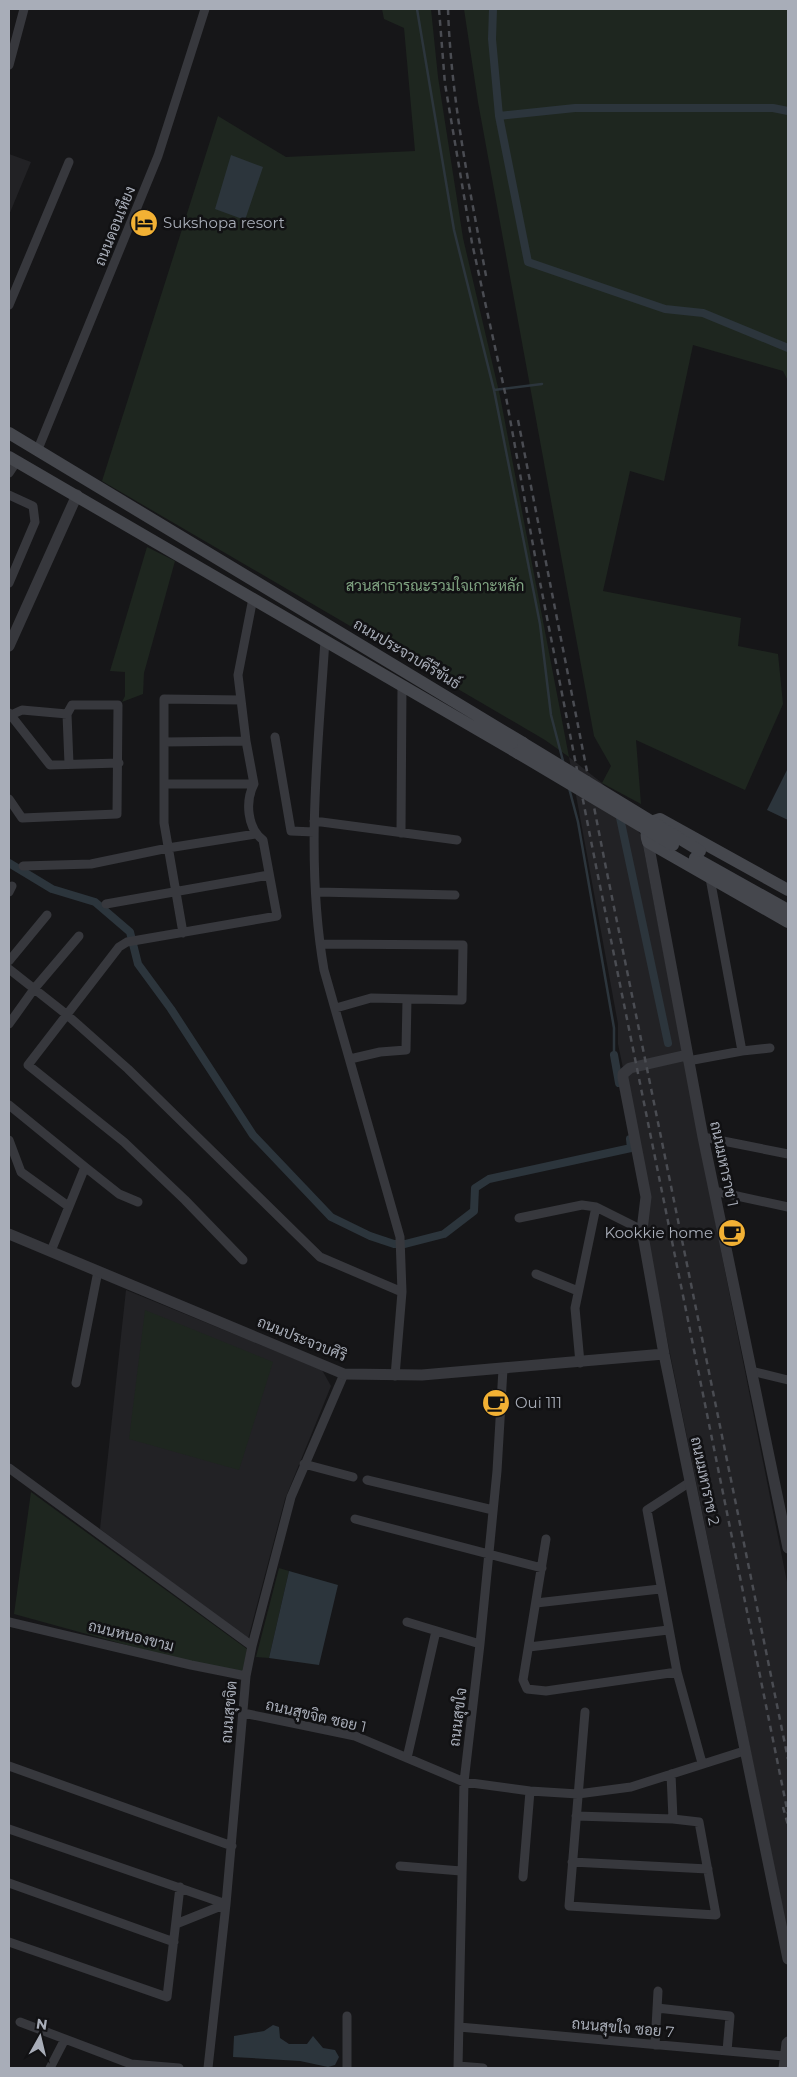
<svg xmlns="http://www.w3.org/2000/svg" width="797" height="2077" font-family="Montserrat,Sarabun,sans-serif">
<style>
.built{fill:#222225}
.green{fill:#1e261f}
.water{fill:#2c353c}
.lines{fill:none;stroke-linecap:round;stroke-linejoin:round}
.stream{stroke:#2c353c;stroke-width:2.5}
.canal{stroke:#2c353c;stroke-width:8}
.minor{stroke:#37383d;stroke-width:9}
.tertiary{stroke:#37383d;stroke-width:11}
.secondary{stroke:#45474d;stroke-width:12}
.rail{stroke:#4a4c52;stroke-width:2.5;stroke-dasharray:6 5;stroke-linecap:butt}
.secondary-bridge{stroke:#45474d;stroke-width:12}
.labels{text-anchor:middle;stroke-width:5;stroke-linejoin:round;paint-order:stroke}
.poi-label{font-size:15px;fill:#a8adb8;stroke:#111113;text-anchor:start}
.street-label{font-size:15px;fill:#a8adb8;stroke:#111113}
.park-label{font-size:15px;fill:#7fa381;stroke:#111113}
</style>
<rect width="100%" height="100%" fill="#161618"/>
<path class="built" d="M9 154 31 162 9 215Z
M569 757 602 783 641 835 723 1261 788 1587V1936L646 1235 650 1198 618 1044V1024Z
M126 1290 322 1370 331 1386 285 1499 248 1639 100 1529Z"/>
<path class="green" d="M382 9H431L438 77 463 238 500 396 569 757 545 740 102 481 218 116 286 157 415 151 404 28 384 19Z
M464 9H788V381L783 371 693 345 664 481 630 471 603 591 741 618 738 646 778 654 783 704 745 790 636 740 641 804 602 783 611 766 594 736 478 102Z
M147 547 175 561 144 673 143 694 122 702 125 696V672L110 671Z
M145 1310 273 1362 239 1470 129 1439Z
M31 1492 247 1649 243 1671 192 1663 14 1614Z
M279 1568 289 1571 269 1658 256 1657Z"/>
<path class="water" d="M231 155 263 167 245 220 215 209Z
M788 768V820L767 810Z
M289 1571 338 1585 319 1665 269 1658Z
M273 2025 279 2027 280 2038 289 2044H307L313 2036 323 2048 335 2050 339 2057 335 2065 328 2067 300 2061 233 2057 234 2036 264 2031Z"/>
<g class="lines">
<path class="stream" d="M417 9 454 230 494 390
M542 384 494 390 540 624 551 715 563 761
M569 788 578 822 614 1028V1055"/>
<path class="canal" d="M493 9 492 39 499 116
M788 111 773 108H575L499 116 528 262 665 309 703 313 788 348
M619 813 668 1043
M9 863 52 889 95 902 130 932 138 964 171 1009 253 1135 331 1217 370 1236 394 1244H405L444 1234 474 1211 475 1188 489 1179 631 1148 630 1139
M614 1055 619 1083"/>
<path class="minor" d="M9 65 24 9
M9 305 69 162
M38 449 158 156 205 9
M9 473 17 461
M9 495 33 506 35 522 9 583
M325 640C318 749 305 861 324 970L400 1237 402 1292 395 1376
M9 713 50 765 119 763
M67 714 69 764
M9 716 22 710 67 714 72 705H118L117 814 22 818 9 799
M275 737 291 831 314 832
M164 742 246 741
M165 784H254L246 741 238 675 253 598
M314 821 457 840
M401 833 402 685
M23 866 91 864 168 848 256 834
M9 892 12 886
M317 892 455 895
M106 904 269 875
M183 933 164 823V699L241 700
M320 944 463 945 462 1000 371 998 336 1008
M9 961 47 915
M9 969 66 1014 128 1069 320 1257 402 1292
M9 1024 34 989 79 936
M742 1051 770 1048
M350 1059 380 1052 406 1050 407 999
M688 1061 742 1051 710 878
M9 1105 85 1167 51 1251
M703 1137 788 1154
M9 1140 21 1172 68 1206
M85 1167 119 1194 138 1202
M714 1191 788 1207
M519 1218 582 1205 596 1207 642 1230
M243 1260 185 1200 124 1142 28 1065 119 947 127 942 277 916 263 840C247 828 245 801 254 784
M536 1274 578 1291
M580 1363 575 1308 596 1207
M751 1371 788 1380
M76 1383 98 1271
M304 1464 353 1477
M9 1468 252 1646
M367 1480 493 1510
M690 1482 647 1510 677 1672 702 1763
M355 1519 542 1568
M546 1539 523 1680 527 1689 546 1691 677 1672
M536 1603 660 1589
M9 1622 191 1665 246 1676
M407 1622 480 1644
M529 1647 668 1630
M585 1712 569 1906 716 1915 699 1822 673 1819
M243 1713 355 1736 464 1782 530 1791 578 1794 631 1787 744 1751
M407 1758 436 1631
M9 1766 232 1846
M576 1816 673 1819 671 1774
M9 1829 226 1904
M572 1862 708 1869
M400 1866 461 1871
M523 1877 530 1791
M9 1883 174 1942
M176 1924 226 1904
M9 1942 167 1997 180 1887
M657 2008 730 2016 727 2051
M347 2016V2068
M20 2022 131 2064 179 2068
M459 2027 784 2056
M655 2045 658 1991
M458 2066 483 2068
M50 2068 65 2039
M208 2068 226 1904 246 1676 252 1646 291 1497 344 1374
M458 2068 464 1782 480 1644 497 1471 503 1369
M783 2068 786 2043 788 2041"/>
<path class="tertiary" d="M9 646 77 495
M648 842 703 1137 788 1548
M687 1055 630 1068 623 1074V1078L646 1197 642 1230 664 1354 788 1959
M9 1234 344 1374 422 1375 664 1354"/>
<path class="secondary" d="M9 433 523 743
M9 457 518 753
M695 858 788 910
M788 890 660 819 651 822C647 830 645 834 648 842L788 922"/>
<path class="rail" d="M439 9 445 84 472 243 506 397 537 567 596 866 788 1814
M448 9C451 100 470 191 487 281
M518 420 605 863 788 1759
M783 1807 788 1825"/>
<path class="secondary-bridge" d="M523 743 700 851
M518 753 673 845"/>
</g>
<defs>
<g id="hotel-disc" transform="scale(1.4375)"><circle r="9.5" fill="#f2b134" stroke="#111113"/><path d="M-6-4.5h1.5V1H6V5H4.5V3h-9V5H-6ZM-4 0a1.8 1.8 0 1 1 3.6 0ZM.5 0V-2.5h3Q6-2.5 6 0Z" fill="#111"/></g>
<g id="cafe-disc" transform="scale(1.4375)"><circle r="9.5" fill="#f2b134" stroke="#111113"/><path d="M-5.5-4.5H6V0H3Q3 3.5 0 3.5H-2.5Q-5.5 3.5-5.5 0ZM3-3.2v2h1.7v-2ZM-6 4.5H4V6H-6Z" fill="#111"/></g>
</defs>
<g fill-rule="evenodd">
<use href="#hotel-disc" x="144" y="223"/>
<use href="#cafe-disc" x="732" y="1233"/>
<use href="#cafe-disc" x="496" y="1403"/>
</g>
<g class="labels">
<g class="poi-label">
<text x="163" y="228">Sukshopa resort</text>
<text x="713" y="1238" text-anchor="end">Kookkie home</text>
<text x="515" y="1408">Oui 111</text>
</g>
<g class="street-label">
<text transform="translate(115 226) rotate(-68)" y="5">ถนนดอนเหียง</text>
<text transform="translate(407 654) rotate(31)" y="5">ถนนประจวบคีรีขันธ์</text>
<text transform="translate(724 1164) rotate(78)" y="5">ถนนมหาราช 1</text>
<text transform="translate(302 1339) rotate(22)" y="5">ถนนประจวบศิริ</text>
<text transform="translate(705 1481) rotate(78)" y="5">ถนนมหาราช 2</text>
<text transform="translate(131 1636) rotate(14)" y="5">ถนนหนองขาม</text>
<text transform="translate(229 1712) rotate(-85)" y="5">ถนนสุขจิต</text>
<text transform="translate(316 1716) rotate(13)" y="5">ถนนสุขจิต ซอย 1</text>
<text transform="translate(458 1717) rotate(-83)" y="5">ถนนสุขใจ</text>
<text transform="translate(623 2028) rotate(5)" y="5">ถนนสุขใจ ซอย 7</text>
</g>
<g class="park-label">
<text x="435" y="591">สวนสาธารณะรวมใจเกาะหลัก</text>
</g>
</g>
<rect width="797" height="2077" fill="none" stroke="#a8adb8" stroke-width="20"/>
<g transform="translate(40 2037) rotate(8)" stroke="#111113" stroke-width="4" paint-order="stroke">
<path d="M0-4L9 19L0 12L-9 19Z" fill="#a8adb8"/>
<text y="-8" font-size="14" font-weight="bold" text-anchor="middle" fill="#a8adb8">N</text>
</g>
</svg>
